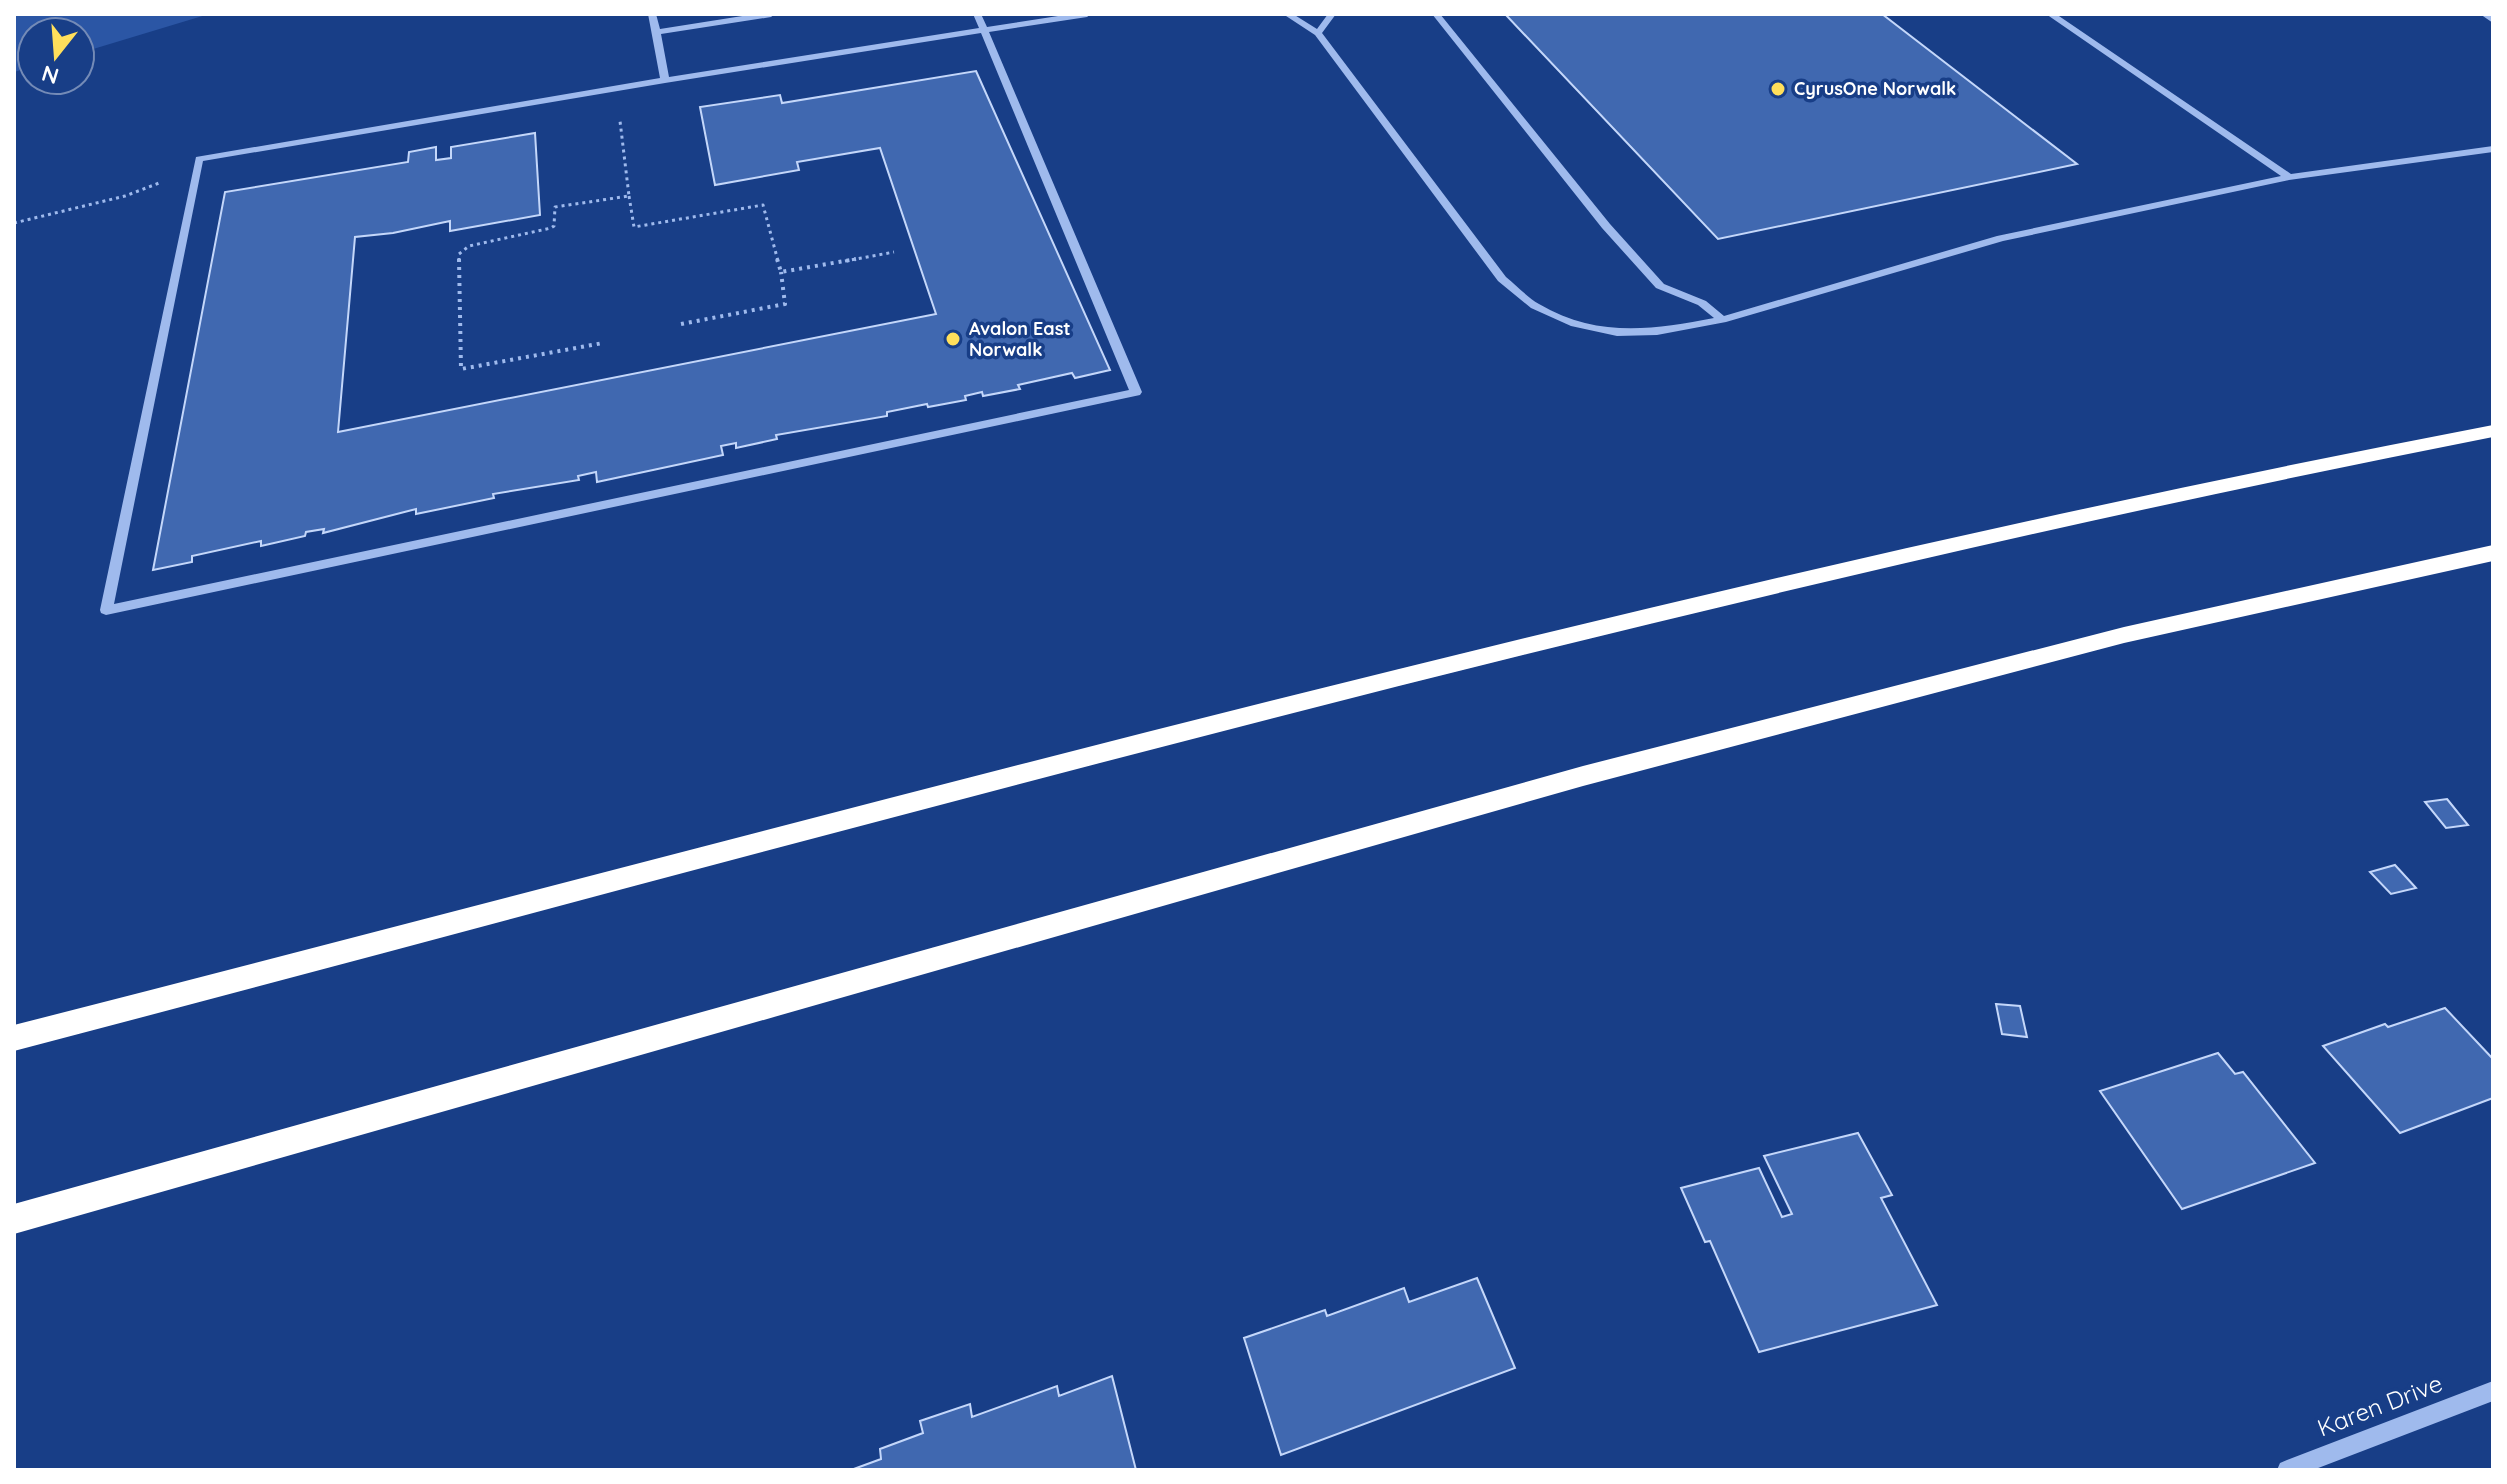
<svg xmlns="http://www.w3.org/2000/svg" width="2507" height="1484" font-family="Quicksand,sans-serif">
<style>
.green{fill:#2b56a5}
.building{fill:#4068b0;stroke:#c4d7fa;stroke-width:2}
.lines{fill:none;stroke-linecap:round;stroke-linejoin:round}
.path-far1{stroke:#9fbaed;stroke-width:3;stroke-dasharray:3 4;stroke-linecap:butt}
.path{stroke:#9fbaed;stroke-width:4;stroke-dasharray:3 5;stroke-linecap:butt}
.minor{fill:#9fbaed;fill-rule:evenodd}
.highway{fill:#fff;fill-rule:evenodd}
.poi-dot{fill:#ffdf5b;stroke:#183e87;stroke-width:3}
.labels{text-anchor:middle;stroke-width:7;stroke-linejoin:round;paint-order:stroke}
.far-poi-label{font-size:18px;font-weight:bold;fill:#fff;stroke:#183e87;text-anchor:start}
.near-street-label{font-size:24px;fill:#fff;stroke:#183e87}
</style>
<rect width="100%" height="100%" fill="#183e87"/>
<path class="green" d="M14 14H209L80 53V32H32V67L14 72Z"/>
<path class="building" d="M1505 14H1882L2077 164 1718 239Z
M976 71 1110 370 1075 378 1072 373 1018 385 1020 389 983 396 982 392 965 396 966 400 928 407 927 404 887 412V416L776 435 777 439 736 448V443L721 446 723 455 597 482 596 472 578 476 579 480 493 494 494 498 416 514V509L323 533 324 529 306 532 305 536 261 546V541L192 556V562L153 570 225 192 408 162 409 152 436 147V160L451 158V147L535 133 540 215 450 231V221L393 233 355 237 338 432 936 314 880 148 797 162 799 170 715 185 700 107 780 95 782 103Z
M2447 799 2468 825 2446 828 2425 802Z
M2395 865 2416 888 2391 894 2370 872Z
M1996 1004 2020 1006 2027 1037 2002 1034Z
M2445 1008 2493 1059V1098L2400 1133 2323 1046 2385 1024 2388 1027Z
M2218 1053 2235 1074 2243 1072 2315 1163 2182 1209 2100 1091Z
M1858 1133 1892 1195 1881 1198 1937 1305 1759 1352 1710 1241 1705 1242 1681 1188 1759 1168 1782 1217 1792 1214 1764 1156Z
M1477 1278 1515 1368 1281 1455 1244 1338 1325 1310 1327 1316 1404 1288 1409 1302Z
M1112 1376 1136 1470H851L881 1459 880 1449 923 1433 920 1421 970 1404 972 1417 1057 1386 1059 1396Z"/>
<g class="lines">
<path class="path-far1" d="M629 196 634 227 763 205 778 261
M14 223 125 196 159 183
M459 261V254L469 246 551 228 554 226 555 207 629 196 620 121
M845 261 894 252"/>
<path class="path" d="M459 259 461 369 603 343
M777 259 781 272 856 259
M681 324 785 304 781 272"/>
<path class="minor" d="M648 14H656L660 29 755 14H775L771 17 661 34 669 77 979 28 973 14H981L987 27 1071 14H1091L1087 17 989 32 1142 392 1140 395 106 615 101 613 100 610 196 157 660 78ZM981 33 1129 390 114 604 203 161 665 83Z
M1283 14H1293L1317 29 1328 14H1336L1322 33 1506 277C1517 286 1527 297 1539 304 1597 338 1652 330 1714 318L1698 305 1656 288 1602 228 1432 14H1440L1610 224 1664 284 1706 301 1724 316 1997 236 2281 176 2046 14H2056L2291 174 2493 146V152L2289 180 2003 241 1726 322 1657 335 1617 336 1571 326 1531 308 1498 281 1315 35Z
M2480 14 2493 16V23Z
M2493 1381V1401L2313 1470H2277L2280 1463 2287 1460Z"/>
<path class="highway" d="M2493 425V437C1657 601 837 835 14 1051V1025C838 815 1658 585 2493 425Z
M2493 545V561L2124 643 1583 786 14 1234V1204L1583 766 2124 627Z"/>
</g>
<g class="poi-dot">
<circle cx="1778" cy="89" r="8"/>
<circle cx="953" cy="339" r="8"/>
</g>
<g class="labels">
<g class="far-poi-label">
<text x="1794" y="95">CyrusOne Norwalk</text>
<text x="969" y="335">Avalon East<tspan x="969" dy="21">Norwalk</tspan></text>
</g>
<g class="near-street-label">
<text transform="translate(2380 1406) rotate(-21)" y="8">Karen Drive</text>
</g>
</g>
<rect width="2507" height="1484" fill="none" stroke="#ffffff" stroke-width="32"/>
<g transform="translate(56 56) rotate(197)"><circle r="38" fill="#183e87" stroke="#748bb7" stroke-width="2"/>
<path d="M0-6L14 30L0 20L-14 30Z" fill="#ffdf5b"/>
<text y="-12" font-size="22" font-weight="bold" text-anchor="middle" fill="#ffffff">N</text>
</g>
</svg>
